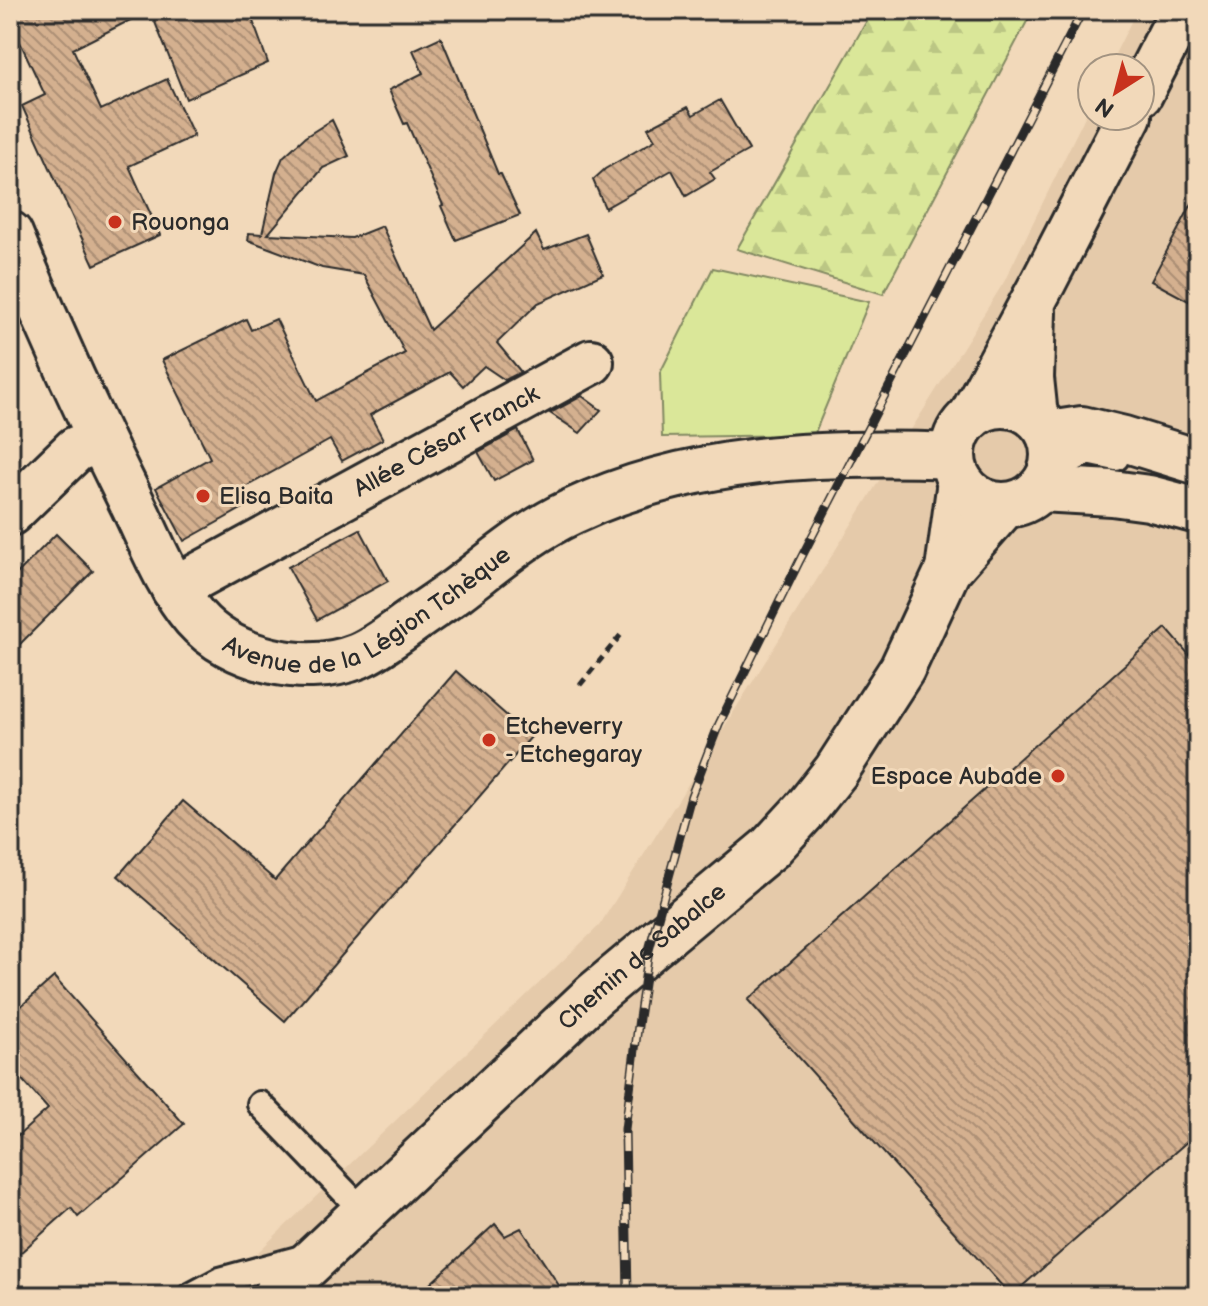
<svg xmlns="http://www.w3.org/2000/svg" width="1208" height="1306" font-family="'Balsamiq Sans',sans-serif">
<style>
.built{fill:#e5caaa}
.green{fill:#dae799;stroke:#828962;stroke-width:2}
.forest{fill:url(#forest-firs);stroke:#828962;stroke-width:2}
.building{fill:url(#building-back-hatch);stroke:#2b2b2b;stroke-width:2}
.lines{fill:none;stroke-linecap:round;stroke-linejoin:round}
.service-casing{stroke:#2b2b2b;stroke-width:30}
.minor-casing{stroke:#2b2b2b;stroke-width:50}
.tertiary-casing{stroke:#2b2b2b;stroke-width:50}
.path{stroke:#2b2b2b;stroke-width:5;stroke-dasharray:8 6;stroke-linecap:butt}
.service{stroke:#f2d9ba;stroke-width:24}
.minor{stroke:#f2d9ba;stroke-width:44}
.tertiary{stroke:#f2d9ba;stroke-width:44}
.rail-casing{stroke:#2b2b2b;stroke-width:9}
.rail{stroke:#f2d9ba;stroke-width:6;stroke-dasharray:18;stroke-linecap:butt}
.poi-dot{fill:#c8321e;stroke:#f2d9ba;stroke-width:3}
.labels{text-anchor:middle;stroke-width:6;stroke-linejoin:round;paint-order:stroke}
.poi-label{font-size:24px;fill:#2b2b2b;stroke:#f2d9ba;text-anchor:start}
.street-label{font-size:24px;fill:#2b2b2b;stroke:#f2d9ba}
</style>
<defs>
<pattern id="forest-firs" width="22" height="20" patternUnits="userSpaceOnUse" patternTransform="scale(2)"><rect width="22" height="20" fill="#dae799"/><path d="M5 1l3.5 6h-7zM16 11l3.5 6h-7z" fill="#bbc684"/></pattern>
<pattern id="building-back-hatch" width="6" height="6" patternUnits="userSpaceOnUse" patternTransform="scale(2)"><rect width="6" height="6" fill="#d4b08f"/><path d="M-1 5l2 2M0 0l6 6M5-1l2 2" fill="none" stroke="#ac8f75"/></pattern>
</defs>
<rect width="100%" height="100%" fill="#f2d9ba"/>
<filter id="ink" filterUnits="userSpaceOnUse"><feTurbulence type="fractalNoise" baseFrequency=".0125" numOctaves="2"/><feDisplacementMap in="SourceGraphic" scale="16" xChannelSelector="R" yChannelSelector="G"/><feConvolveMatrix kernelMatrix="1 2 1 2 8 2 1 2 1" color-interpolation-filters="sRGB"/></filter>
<g filter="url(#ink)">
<path class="built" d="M1137 10H1198V1296H212L599 926 1004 282 1092 102V116H1140V68H1108Z"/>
<path class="green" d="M713 268 869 302 814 435 662 437 660 373Z"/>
<path class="forest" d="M873 10H1033L883 294 737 249Z"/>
<path class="building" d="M10 10H249L268 63 186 99 150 10 73 49 101 110 167 79 194 136 129 166 160 235 94 265 22 106 45 95 10 21Z
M441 37 498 174H501L520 215 456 240 441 206 443 205 407 123 404 124 389 90 423 73 413 50Z
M720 100 749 150 710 172 715 179 686 196 672 170 605 208 593 180 605 169 655 140 648 128 688 107 693 115Z
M332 120 349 156 323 168 268 234 352 238 382 226 430 330 536 233 544 250 586 234 603 274 538 303 497 343 521 372 505 380 484 366 463 386 450 372 370 415 383 439 342 461 330 440 242 489 250 504 184 541 156 488 210 458 162 360 246 319 251 330 276 319 316 401 405 353 364 275 322 268 248 240 249 233 262 234 276 173 283 157 305 137Z
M1198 192V306L1151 281Z
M582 396 601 410 580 433 550 413Z
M518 430 533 460 494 481 478 452Z
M360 529 388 581 317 620 288 567Z
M56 534 93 571 10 654V581Z
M1166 628 1198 665V1132L1011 1296 748 1000Z
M456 671 531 737 285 1021 118 876 183 801 275 880Z
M54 977 184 1124 78 1217 71 1208 10 1262V1143L48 1109 10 1066V1016Z
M495 1224 505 1236 521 1228 566 1296H417Z"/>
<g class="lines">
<g class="service-casing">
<path id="service" d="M1051 469 1088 452 1116 458
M260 1104 364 1212
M190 1296 220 1280 305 1257"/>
</g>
<g class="minor-casing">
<g id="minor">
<path d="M1140 94 1183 10"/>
<path d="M1033 312 1031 378 1035 416"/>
<path d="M973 413 1044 281 1129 116"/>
<path d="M10 513 76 449 101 440"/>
<path d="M948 570 960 481"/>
<path id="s1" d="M174 589 591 362"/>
<path id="s2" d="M275 1296 594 995 770 848 805 810 836 771 902 669 948 570 1005 505"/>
</g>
</g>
<g class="tertiary-casing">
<g id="tertiary">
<path id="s3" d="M10 234C47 325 88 415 132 503 151 542 167 585 195 618 232 660 306 677 358 656 377 648 394 634 411 622 426 611 442 601 457 590 494 562 528 532 571 512 689 456 823 451 952 456"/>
<circle cx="1003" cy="455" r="50"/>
<path d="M1049 434 1082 429 1124 439 1198 462"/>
<path d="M1040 489 1112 493 1149 498 1198 511"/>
</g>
</g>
<path class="path" d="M580 685 624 631"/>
<use href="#service" class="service"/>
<use href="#minor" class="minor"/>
<use href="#tertiary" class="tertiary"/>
<g class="rail-casing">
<path id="rail" d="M628 1296 625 1129 639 1018 649 950 691 796 719 724 799 562 1083 10"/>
</g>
<use href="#rail" class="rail"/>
</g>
</g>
<g class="poi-dot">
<circle cx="115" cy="222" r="8"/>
<circle cx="203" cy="496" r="8"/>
<circle cx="489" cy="740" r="8"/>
<circle cx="1058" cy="776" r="8"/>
</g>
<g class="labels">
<g class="poi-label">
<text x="131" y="230">Rouonga</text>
<text x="219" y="504">Elisa Baita</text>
<text x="505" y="734">Etcheverry<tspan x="505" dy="28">- Etchegaray</tspan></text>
<text x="1042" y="784" text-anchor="end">Espace Aubade</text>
</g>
<g class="street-label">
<text dy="8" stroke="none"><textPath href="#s1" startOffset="310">Allée César Franck</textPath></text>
<text dy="8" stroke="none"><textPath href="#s3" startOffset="626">Avenue de la Légion Tchèque</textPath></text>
<text dy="8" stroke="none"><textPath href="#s2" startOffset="500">Chemin de Sabalce</textPath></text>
</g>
</g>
<rect width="1208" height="1306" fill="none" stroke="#f2d9ba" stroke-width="40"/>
<rect x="20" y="20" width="1168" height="1266" fill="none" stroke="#2b2b2b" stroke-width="3" filter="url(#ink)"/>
<g transform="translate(1116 92) rotate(216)"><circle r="38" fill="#f2d9ba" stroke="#a29381" stroke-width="2"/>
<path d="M0-6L14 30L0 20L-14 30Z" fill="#c8321e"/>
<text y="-12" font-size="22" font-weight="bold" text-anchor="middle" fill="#2b2b2b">N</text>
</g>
</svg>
